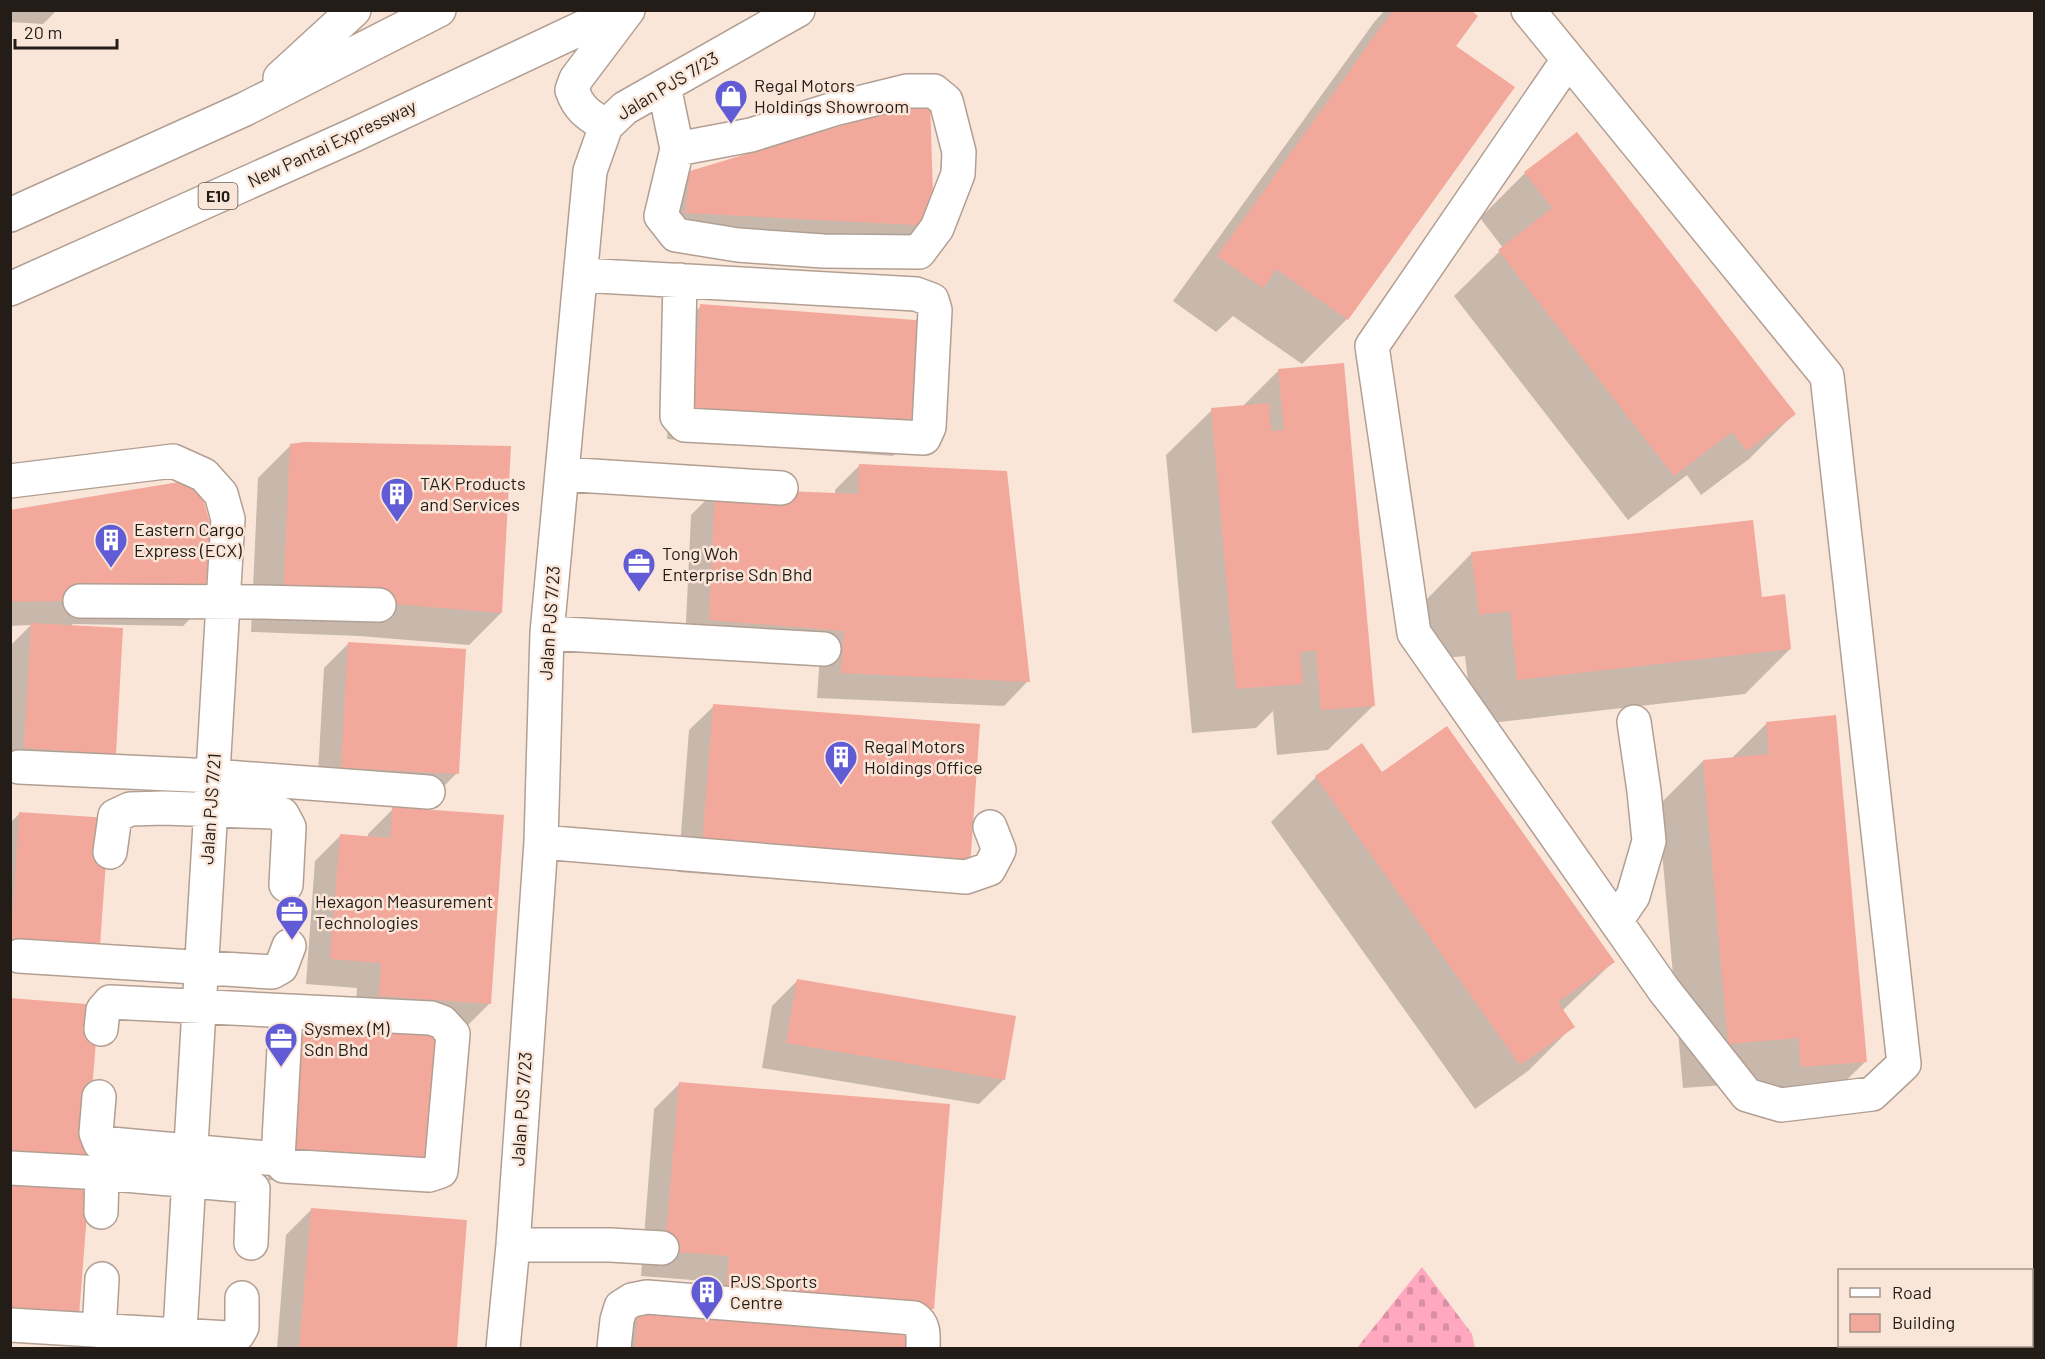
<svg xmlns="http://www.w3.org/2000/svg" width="2045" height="1359" font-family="Barlow,sans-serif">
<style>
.cemetery{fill:url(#cemetery-stones)}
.shadow{fill:#0003}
.building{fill:#f3a89c}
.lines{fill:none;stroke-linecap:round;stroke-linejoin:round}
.minor-casing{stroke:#b29f93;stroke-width:36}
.highway-casing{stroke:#b29f93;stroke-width:36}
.minor{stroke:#fff;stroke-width:33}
.highway{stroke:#fff;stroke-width:33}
.labels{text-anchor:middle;stroke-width:5;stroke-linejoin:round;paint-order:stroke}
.shield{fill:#fae6d8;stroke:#645951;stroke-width:1.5}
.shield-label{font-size:16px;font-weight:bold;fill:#231c17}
.street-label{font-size:18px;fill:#231c17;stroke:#fae6d8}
.poi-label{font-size:18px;fill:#231c17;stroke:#fae6d8;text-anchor:start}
</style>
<defs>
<pattern id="cemetery-stones" width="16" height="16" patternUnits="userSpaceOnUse" patternTransform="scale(1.5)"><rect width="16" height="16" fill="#ffa8c0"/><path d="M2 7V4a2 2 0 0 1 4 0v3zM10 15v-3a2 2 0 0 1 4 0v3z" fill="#da90a4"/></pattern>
</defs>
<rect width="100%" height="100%" fill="#fae6d8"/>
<path class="cemetery" d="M1422 1267 1472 1334 1475 1348H1357Z"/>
<path class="shadow" d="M10 10H57L43 24 10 22Z
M1385 10H1468L1454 46 1513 88 1347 319 1302 364 1233 316 1216 332 1173 301 1375 21Z
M1577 134 1794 414 1749 459 1701 495 1687 475 1628 520 1454 296 1503 248 1480 218 1525 173Z
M691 173 932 226 907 250 661 238 666 198Z
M701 306 918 431 893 456 667 439 676 331Z
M1279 370 1374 705 1328 750 1277 755 1273 711 1256 728 1192 733 1166 455 1212 410 1242 407Z
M291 445 501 613 469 645 359 636 251 632 258 478Z
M860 465 1028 681 1004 706 817 698 820 655 685 644 691 515 716 490 835 494V490Z
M10 511 208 601 183 626 72 624 115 753 90 778 10 773V646L31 625 10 626Z
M1472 553 1760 599 1790 649 1745 694 1473 725 1465 656 1434 659 1427 599Z
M349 643 457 773 432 798 317 792 324 668Z
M714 706 968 867 943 892 678 872 689 730Z
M1767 723 1866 1061 1820 1106 1754 1083 1683 1088 1658 806 1703 761 1731 759Z
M1362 745 1381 774 1613 962 1562 1011 1573 1026 1528 1071 1475 1109 1271 822 1316 777Z
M393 809 490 1003 465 1028 355 1020 357 988 306 984 315 861 340 836 368 838V834Z
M20 813 107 820 10 966V823Z
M797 981 1004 1079 979 1104 762 1068 772 1006Z
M278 1047 406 1189 268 1180Z
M679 1084 933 1308 910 1332 913 1348H613L638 1313 702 1317 705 1281 641 1276 654 1109Z
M311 1210 465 1222 455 1348H277L286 1235Z"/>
<path class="building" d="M1393 10H1471L1478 16 1456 46 1515 87 1348 320 1276 269 1263 288 1217 256Z
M930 99 934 226 685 213 690 171Z
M1577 132 1796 414 1747 451 1732 432 1674 476 1498 250 1552 208 1524 172Z
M700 304 928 321 919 432 691 414Z
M1344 363 1375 706 1321 710 1316 650 1300 652 1303 684 1236 689 1211 408 1269 403 1271 431 1284 430 1278 369Z
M304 442 511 446 502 613 393 604 283 600 290 444Z
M859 464 1007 471 1030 682 841 673 844 631 709 620 715 488 858 494Z
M197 479 215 539 209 602 107 600 10 602V510Z
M1753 520 1762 597 1785 594 1791 649 1517 680 1510 611 1479 615 1471 552Z
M31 623 123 628 116 754 24 748Z
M348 642 466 649 459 774 341 768Z
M713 704 980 724 970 868 702 847Z
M1836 715 1867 1062 1801 1067 1798 1038 1728 1044 1703 760 1769 754 1766 722Z
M1447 726 1615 962 1558 1002 1575 1027 1520 1065 1315 776 1362 743 1382 772Z
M392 807 504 815 491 1004 379 996 381 963 330 959 340 834 390 838Z
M19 812 109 818 100 946 11 940Z
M797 979 1016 1016 1005 1080 786 1043Z
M10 998 99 1005 86 1162 10 1156Z
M302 1021 442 1031 433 1165 293 1155Z
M679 1082 950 1104 934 1309 726 1292 729 1256 665 1251Z
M10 1182 89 1188 79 1316 10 1311Z
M311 1208 467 1220 457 1348H299Z
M638 1311 916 1330 914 1348H635Z"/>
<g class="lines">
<g class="minor-casing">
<path id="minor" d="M1528 10 1827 376 1904 1064 1872 1094 1781 1105 1747 1095 1664 990 1414 633 1372 346 1568 60
M664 86 677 149 661 216 676 235 738 245 823 251 919 252 937 228 958 174 959 152 946 101 934 91H907L834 109 751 135 677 149
M581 275 916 294 932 300 935 310 929 427 924 438 685 425 677 416 680 280
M562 474 781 488
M10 481 173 461 204 475 221 494 228 519 179 1348
M80 601 262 602 379 605
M547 633 824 649
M19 767 213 776 428 792
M541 842 966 877 989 869 999 850 990 827
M110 852 115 816 130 809 164 808 273 812 282 814 289 827 286 885
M1616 921 1633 896 1649 841 1644 791 1634 722
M19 956 272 972 281 967 289 946
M101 1029 103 1010 110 1002 431 1018 442 1022 453 1034 441 1171 429 1175 284 1166 278 1159 286 1012
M99 1097 96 1133 100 1143 278 1159
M10 1168 102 1173 249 1186 253 1189 251 1243
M101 1212 102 1173
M513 1245H610L662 1248
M10 1325 228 1338 238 1334 242 1327V1298
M99 1331 102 1279
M503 1348 513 1245 541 842 547 633 590 171 606 126 625 108 798 10
M614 1348 617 1320 621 1307 632 1300 647 1297 914 1318C925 1325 923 1336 923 1348"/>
</g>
<g class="highway-casing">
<path id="highway" d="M280 78 354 10
M606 126C589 115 579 110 572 90L576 79 628 10
M10 215 245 109 439 10
M10 289 354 135 620 10"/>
</g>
<use href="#minor" class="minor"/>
<use href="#highway" class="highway"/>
</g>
<defs>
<g id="shop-pin" transform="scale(1.725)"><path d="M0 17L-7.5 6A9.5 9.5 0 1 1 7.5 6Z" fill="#615cd5" stroke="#fae6d8"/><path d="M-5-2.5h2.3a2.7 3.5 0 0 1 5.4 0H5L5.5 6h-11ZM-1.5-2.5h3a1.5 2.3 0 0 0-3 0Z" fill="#fff"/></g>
<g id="building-pin" transform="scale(1.725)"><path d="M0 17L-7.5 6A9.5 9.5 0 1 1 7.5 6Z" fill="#615cd5" stroke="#fae6d8"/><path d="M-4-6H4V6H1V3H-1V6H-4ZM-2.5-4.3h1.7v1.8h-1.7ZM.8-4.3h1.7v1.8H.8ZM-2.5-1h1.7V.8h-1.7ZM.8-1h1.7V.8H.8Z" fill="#fff"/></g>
<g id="office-pin" transform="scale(1.725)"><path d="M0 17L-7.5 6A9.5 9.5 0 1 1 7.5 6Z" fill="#615cd5" stroke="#fae6d8"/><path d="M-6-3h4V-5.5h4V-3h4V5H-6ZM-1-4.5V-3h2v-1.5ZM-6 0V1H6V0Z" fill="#fff"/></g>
</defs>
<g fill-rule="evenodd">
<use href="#shop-pin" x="731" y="96"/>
<use href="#building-pin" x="397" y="494"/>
<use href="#building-pin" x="111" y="540"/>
<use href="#office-pin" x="639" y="564"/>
<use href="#building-pin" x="841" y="757"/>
<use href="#office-pin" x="292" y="912"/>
<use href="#office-pin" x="281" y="1039"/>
<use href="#building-pin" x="707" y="1292"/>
</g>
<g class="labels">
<rect class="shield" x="198.5" y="183" width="39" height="26" rx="4.5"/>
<g class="shield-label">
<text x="218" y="202">E10</text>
</g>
<g class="street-label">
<text transform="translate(668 86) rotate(-31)" y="6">Jalan PJS 7/23</text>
<text transform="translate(332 144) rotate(-25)" y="6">New Pantai Expressway</text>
<text transform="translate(550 623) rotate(-86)" y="6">Jalan PJS 7/23</text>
<text transform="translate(211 809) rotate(-86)" y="6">Jalan PJS 7/21</text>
<text transform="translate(522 1109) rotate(-86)" y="6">Jalan PJS 7/23</text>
</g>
<g class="poi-label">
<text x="754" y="92">Regal Motors<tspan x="754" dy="21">Holdings Showroom</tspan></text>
<text x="420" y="490">TAK Products<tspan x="420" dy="21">and Services</tspan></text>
<text x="134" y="536">Eastern Cargo<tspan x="134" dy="21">Express (ECX)</tspan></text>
<text x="662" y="560">Tong Woh<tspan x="662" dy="21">Enterprise Sdn Bhd</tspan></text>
<text x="864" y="753">Regal Motors<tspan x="864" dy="21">Holdings Office</tspan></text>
<text x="315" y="908">Hexagon Measurement<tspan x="315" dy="21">Technologies</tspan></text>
<text x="304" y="1035">Sysmex (M)<tspan x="304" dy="21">Sdn Bhd</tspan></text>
<text x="730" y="1288">PJS Sports<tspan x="730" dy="21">Centre</tspan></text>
</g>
</g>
<rect width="2045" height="1359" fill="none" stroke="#231c17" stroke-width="24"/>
<rect x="1838" y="1269" width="195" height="78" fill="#fae6d8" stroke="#a4958b" stroke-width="1.5"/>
<rect x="1850" y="1288" width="30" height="9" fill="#ffffff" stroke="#a4958b" stroke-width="1.5"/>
<text x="1892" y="1299" font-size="18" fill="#231c17">Road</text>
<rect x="1850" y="1314" width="30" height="18" fill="#f3a89c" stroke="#a4958b" stroke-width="1.5"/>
<text x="1892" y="1329" font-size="18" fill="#231c17">Building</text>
<path d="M15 39v9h102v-9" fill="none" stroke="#231c17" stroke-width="3"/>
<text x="24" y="39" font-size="18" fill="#231c17" stroke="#fae6d8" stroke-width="4.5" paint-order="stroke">20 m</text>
</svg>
